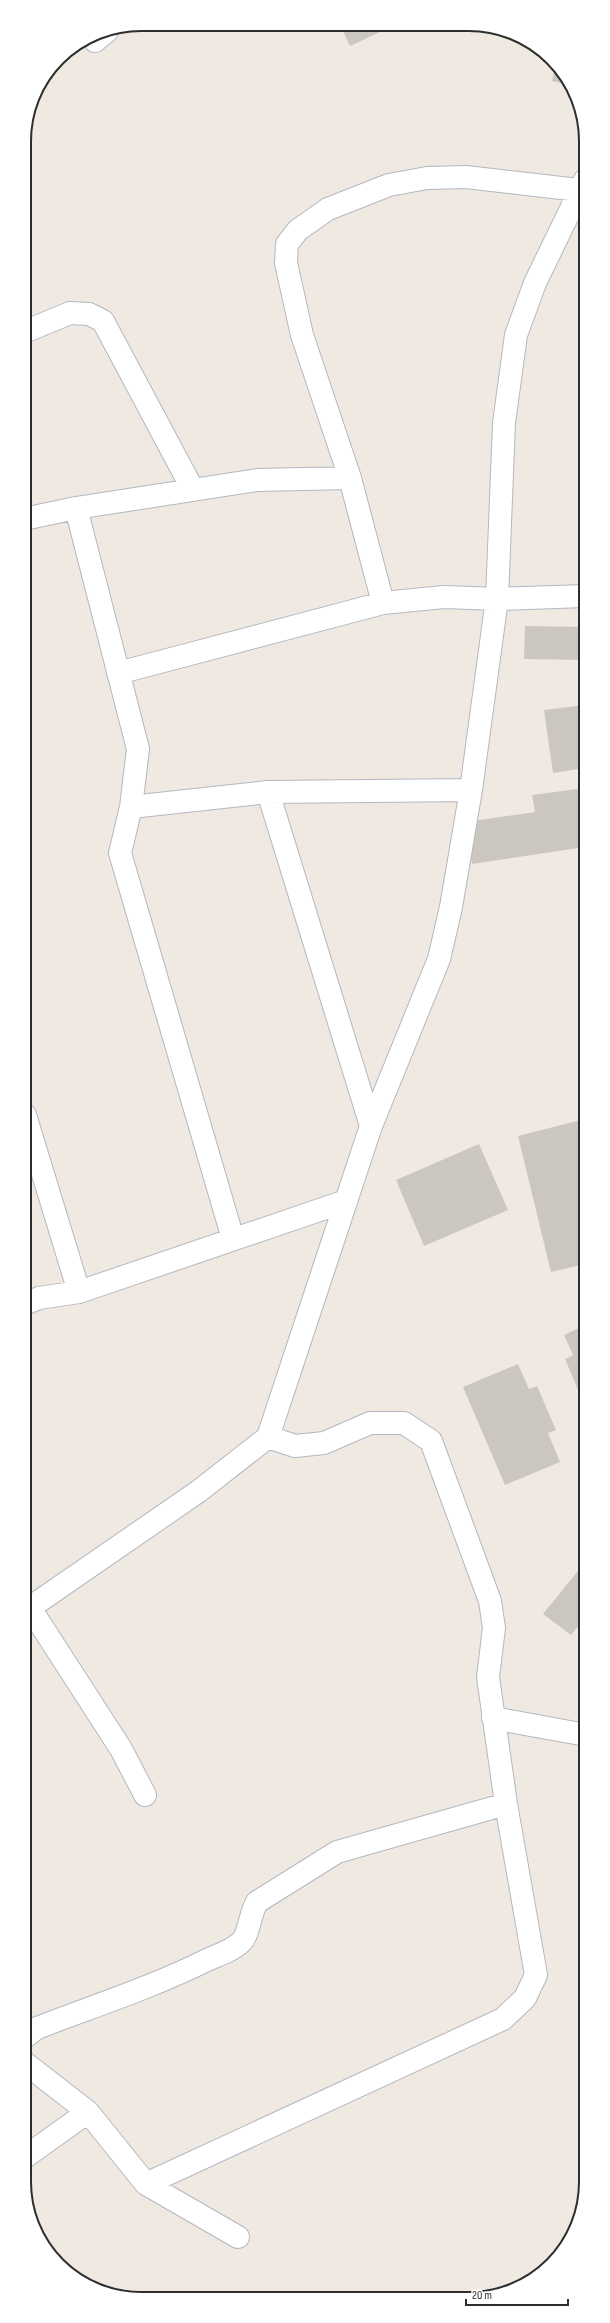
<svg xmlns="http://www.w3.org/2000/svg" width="610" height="2323" font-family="'Sofia Sans Condensed',sans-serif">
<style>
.building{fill:#cbc7bf}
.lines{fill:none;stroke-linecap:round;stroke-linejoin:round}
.minor-casing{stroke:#b4b7c1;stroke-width:24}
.minor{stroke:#fff;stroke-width:22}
.rim{fill:none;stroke:#2e2e2e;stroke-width:2}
</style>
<rect width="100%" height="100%" fill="#efe9e1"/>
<path class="building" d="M340 25 393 26 350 46Z
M556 63 557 64 566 84 552 81Z
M525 626 585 627V660L524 659Z
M585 705V768L553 773 544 710Z
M585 788V847L472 864 466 822 535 812 532 795Z
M585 1119V1264L551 1272 518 1136Z
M479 1144 508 1210 424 1246 396 1180Z
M585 1325V1403L584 1404 565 1359 573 1355 564 1335Z
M518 1364 529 1389 537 1386 556 1430 548 1433 560 1462 505 1485 463 1387Z
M586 1561V1617L571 1635 543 1614Z"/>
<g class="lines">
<g class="minor-casing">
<path id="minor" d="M95 41 107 31
M24 332 70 313 89 314 103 321 193 490
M76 508 138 749 131 807 120 853 233 1239
M24 519 76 508 257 480 350 478
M383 603 350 478 302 335 286 263 287 244 298 230 328 209 389 185 427 178 466 177 579 190
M118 673 383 603 444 597 497 599 585 596
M268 792 371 1126
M131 807 268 792 471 790
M25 1115 79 1292
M25 1304 39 1298 79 1292 346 1201
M30 1608 121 1749 145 1795
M25 1611 199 1491 268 1437 371 1126 439 959 451 907 471 790 497 599 504 423 516 335 535 283 585 180
M493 1718 586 1735
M25 2037 37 2028C94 2006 153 1987 207 1960 218 1955 234 1950 242 1941 249 1934 250 1913 257 1902L337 1852 506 1804
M25 2063 88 2112 146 2184 238 2237
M25 2157 88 2112
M146 2184 503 2019 525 1998 536 1975 506 1804 488 1677 494 1628 490 1601 431 1441 404 1423H370L324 1443 295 1446 268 1437"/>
</g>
<use href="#minor" class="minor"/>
</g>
<path d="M0 0H610V2323H0ZM141 31H469A110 110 0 0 1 579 141V2182A110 110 0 0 1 469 2292H141A110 110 0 0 1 31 2182V141A110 110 0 0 1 141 31Z" fill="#fff" fill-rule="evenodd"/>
<path class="rim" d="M141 31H469A110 110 0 0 1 579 141V2182A110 110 0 0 1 469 2292H141A110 110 0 0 1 31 2182V141A110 110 0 0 1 141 31Z"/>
<path d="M466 2299v6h102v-6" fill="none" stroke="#2e2e2e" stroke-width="2"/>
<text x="472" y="2299" font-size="12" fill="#2e2e2e" stroke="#ffffff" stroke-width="3" paint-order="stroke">20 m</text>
</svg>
